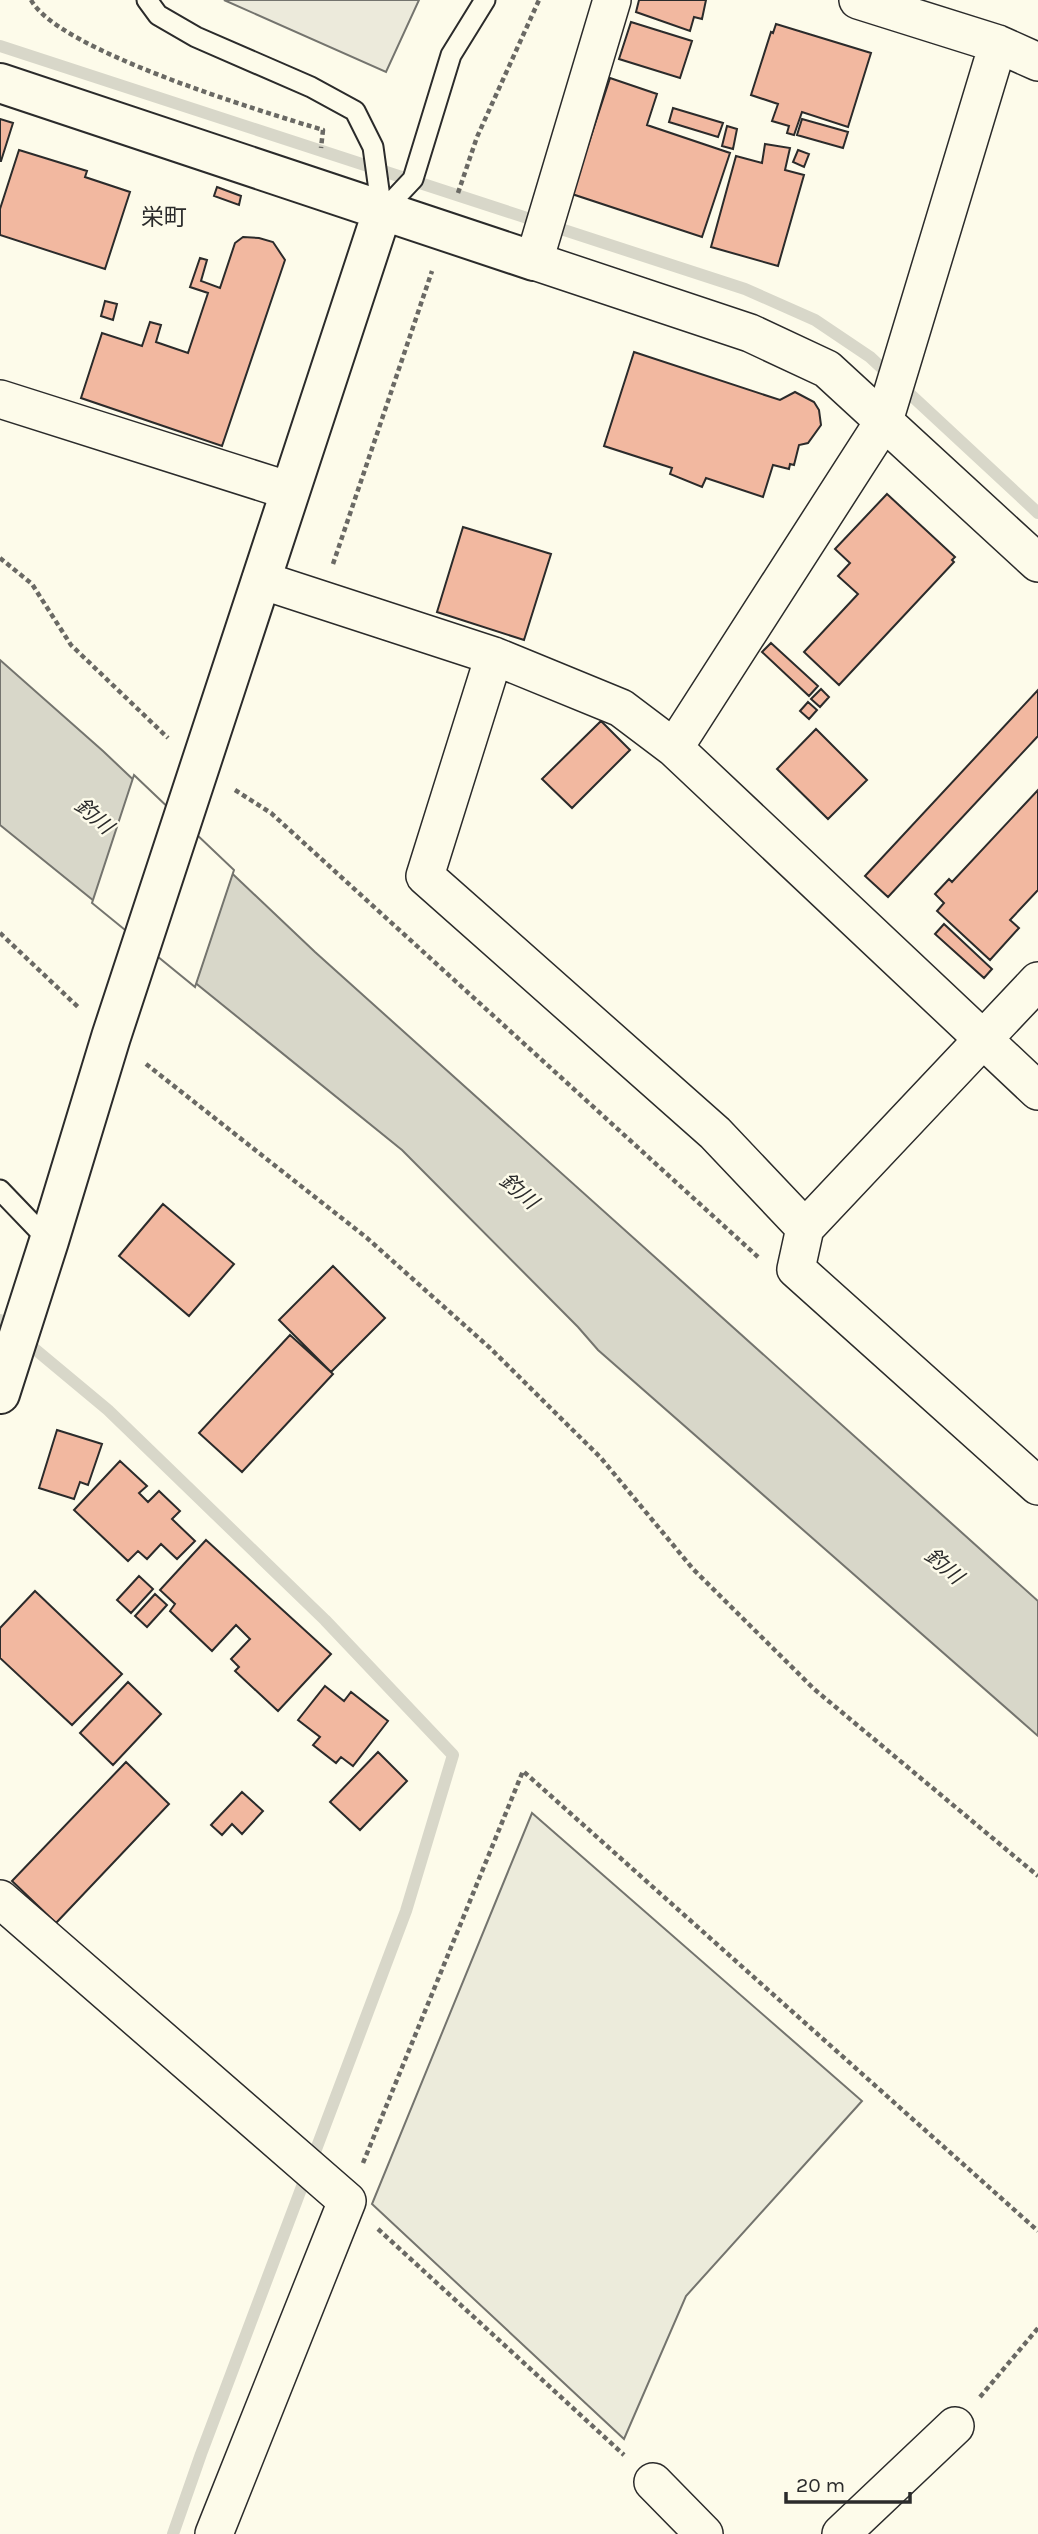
<svg xmlns="http://www.w3.org/2000/svg" width="1038" height="2534" font-family="Karla,'Noto Sans JP',sans-serif">
<style>
.green{fill:#ecebdb;stroke:#74746e;stroke-width:2}
.parking{fill:#eceadb;stroke:#74746e;stroke-width:2}
.water{fill:#d8d7c9;stroke:#74746e;stroke-width:2}
.pier{fill:#fdfbea;stroke:#74746e;stroke-width:2}
.lines{fill:none;stroke-linecap:round;stroke-linejoin:round}
.stream{stroke:#d8d7c9;stroke-width:12}
.building{fill:#f2b8a0;stroke:#2b2b2b;stroke-width:2}
.lane-casing{stroke:#2b2b2b;stroke-width:23}
.street-casing{stroke:#2b2b2b;stroke-width:40}
.secondary-casing{stroke:#2b2b2b;stroke-width:42}
.path{stroke:#6a6964;stroke-width:4.5;stroke-dasharray:5 3.5;stroke-linecap:butt}
.lane{stroke:#fdfbea;stroke-width:19}
.street{stroke:#fdfbea;stroke-width:37}
.secondary{stroke:#fdfbea;stroke-width:38}
.labels{text-anchor:middle;stroke-width:5;stroke-linejoin:round;paint-order:stroke}
.water-label{font-size:21px;font-style:italic;fill:#2b2b2b;stroke:#fdfbea}
.quarter-label{font-size:23px;fill:#2b2b2b;stroke:#fdfbea}
</style>
<rect width="100%" height="100%" fill="#fdfbea"/>
<path class="green" d="M532 1813 862 2101 686 2296 624 2439 372 2204Z"/>
<path class="parking" d="M224 0H419L386 72Z"/>
<path class="water" d="M0 660 103 751 315 952 1038 1601V1736L598 1350 578 1327 402 1150 0 825Z"/>
<path class="pier" d="M134 775 234 870 195 987 92 903Z"/>
<g class="lines">
<path class="stream" d="M0 46 745 289 815 320 870 357 1038 513
M0 1320 108 1410 325 1620 453 1755 406 1911 201 2454 173 2534"/>
</g>
<path class="building" d="M639 0H706L702 19 694 17 690 31 636 12Z
M631 22 692 41 680 78 619 59Z
M776 24 871 53 848 127 802 112 794 135 787 133 789 126 772 121 778 104 751 95 771 32 773 33Z
M610 78 657 94 647 125 730 153 702 237 572 194Z
M673 108 723 123 718 137 669 122Z
M0 119 13 123 1 161H0Z
M802 119 848 132 843 148 797 135Z
M727 126 737 129 733 149 722 146Z
M765 144 790 148 785 170 804 175 778 266 711 247 736 156 762 163Z
M19 150 87 171 85 177 130 192 105 269 0 235V209Z
M798 150 809 154 804 167 793 162Z
M217 187 241 196 239 205 214 196Z
M243 237 259 238 273 242 285 260 222 446 81 398 102 333 142 346 150 322 161 325 156 342 188 353 208 293 190 287 200 258 207 260 201 281 220 288 235 243Z
M105 301 117 304 113 320 101 316Z
M634 352 780 400 795 392 814 402 819 410 821 425 808 443 799 445 794 465 790 464 789 469 773 465 763 497 706 478 702 487 670 474 672 468 604 446Z
M887 494 955 557 952 560 954 562 839 685 804 652 858 594 838 576 850 563 835 549Z
M463 527 551 554 524 640 437 612Z
M771 643 818 686 809 696 762 652Z
M821 689 829 697 820 707 811 699Z
M1038 690V736L888 897 865 876Z
M808 702 817 710 809 719 800 711Z
M601 721 630 750 572 808 542 779Z
M816 729 867 780 828 819 777 769Z
M1038 790V890L1010 920 1019 928 990 960 937 911 944 903 935 894 949 879 952 882Z
M944 924 992 969 984 978 935 934Z
M163 1204 234 1264 189 1316 119 1256Z
M333 1266 385 1318 331 1372 279 1320Z
M290 1335 333 1374 242 1472 199 1433Z
M57 1430 102 1444 88 1485 80 1482 74 1499 39 1488Z
M120 1461 147 1486 139 1493 148 1502 159 1491 180 1511 172 1519 195 1541 177 1559 161 1544 147 1559 138 1551 128 1561 74 1510Z
M206 1540 331 1654 278 1711 235 1671 239 1667 231 1659 250 1639 236 1625 212 1651 170 1611 175 1604 160 1590Z
M139 1576 153 1589 131 1613 117 1600Z
M35 1591 122 1674 72 1725 0 1658V1628Z
M155 1594 167 1605 147 1627 135 1616Z
M128 1682 161 1714 113 1765 80 1733Z
M325 1686 344 1701 351 1692 388 1721 353 1766 341 1757 336 1763 313 1745 320 1737 298 1720Z
M378 1752 407 1781 360 1830 330 1802Z
M126 1762 169 1804 56 1923 12 1881Z
M242 1792 263 1811 242 1834 232 1824 222 1835 211 1825Z"/>
<g class="lines">
<g class="lane-casing">
<path id="lane" d="M147 0 158 15 196 37 311 87 355 111 373 147 382 212
M382 212 413 179 451 55 485 0
M0 1190 49 1241"/>
</g>
<g class="street-casing">
<path id="street" d="M612 0 534 261 750 333 827 369 1038 563
M858 0 998 44 1038 62
M0 399 290 491
M261 580 494 656 621 708 674 748 1038 1091
M494 656 425 876 715 1133 805 1228
M674 748 884 421 998 44
M1038 981 805 1228 796 1269 1038 1486
M0 1899 347 2201 214 2534
M653 2482 704 2534
M841 2534 955 2426"/>
</g>
<g class="secondary-casing">
<path id="secondary" d="M0 83 534 261
M0 1394 49 1241 111 1037 382 212"/>
</g>
<path class="path" d="M31 0C59 51 261 111 323 130L321 148
M458 193 477 137 539 0
M0 558 32 584 71 645 168 738
M333 564 432 271
M235 790 271 813 758 1257
M0 933 78 1007
M146 1064 367 1238 490 1348 601 1458 693 1569 814 1689 1038 1876
M363 2163 523 1771 1038 2231
M378 2229 624 2455
M980 2397 1038 2328"/>
<use href="#lane" class="lane"/>
<use href="#street" class="street"/>
<use href="#secondary" class="secondary"/>
</g>
<g class="labels">
<g class="water-label">
<text transform="translate(94 816) rotate(41)" y="7">釣川</text>
<text transform="translate(519 1191) rotate(41)" y="7">釣川</text>
<text transform="translate(944 1566) rotate(41)" y="7">釣川</text>
</g>
<g class="quarter-label">
<text x="164" y="225">栄町</text>
</g>
</g>
<path d="M786 2492v10h124v-10" fill="none" stroke="#2b2b2b" stroke-width="3.5"/>
<text x="796" y="2492" font-size="21" fill="#2b2b2b" stroke="#fdfbea" stroke-width="5" paint-order="stroke">20 m</text>
</svg>
